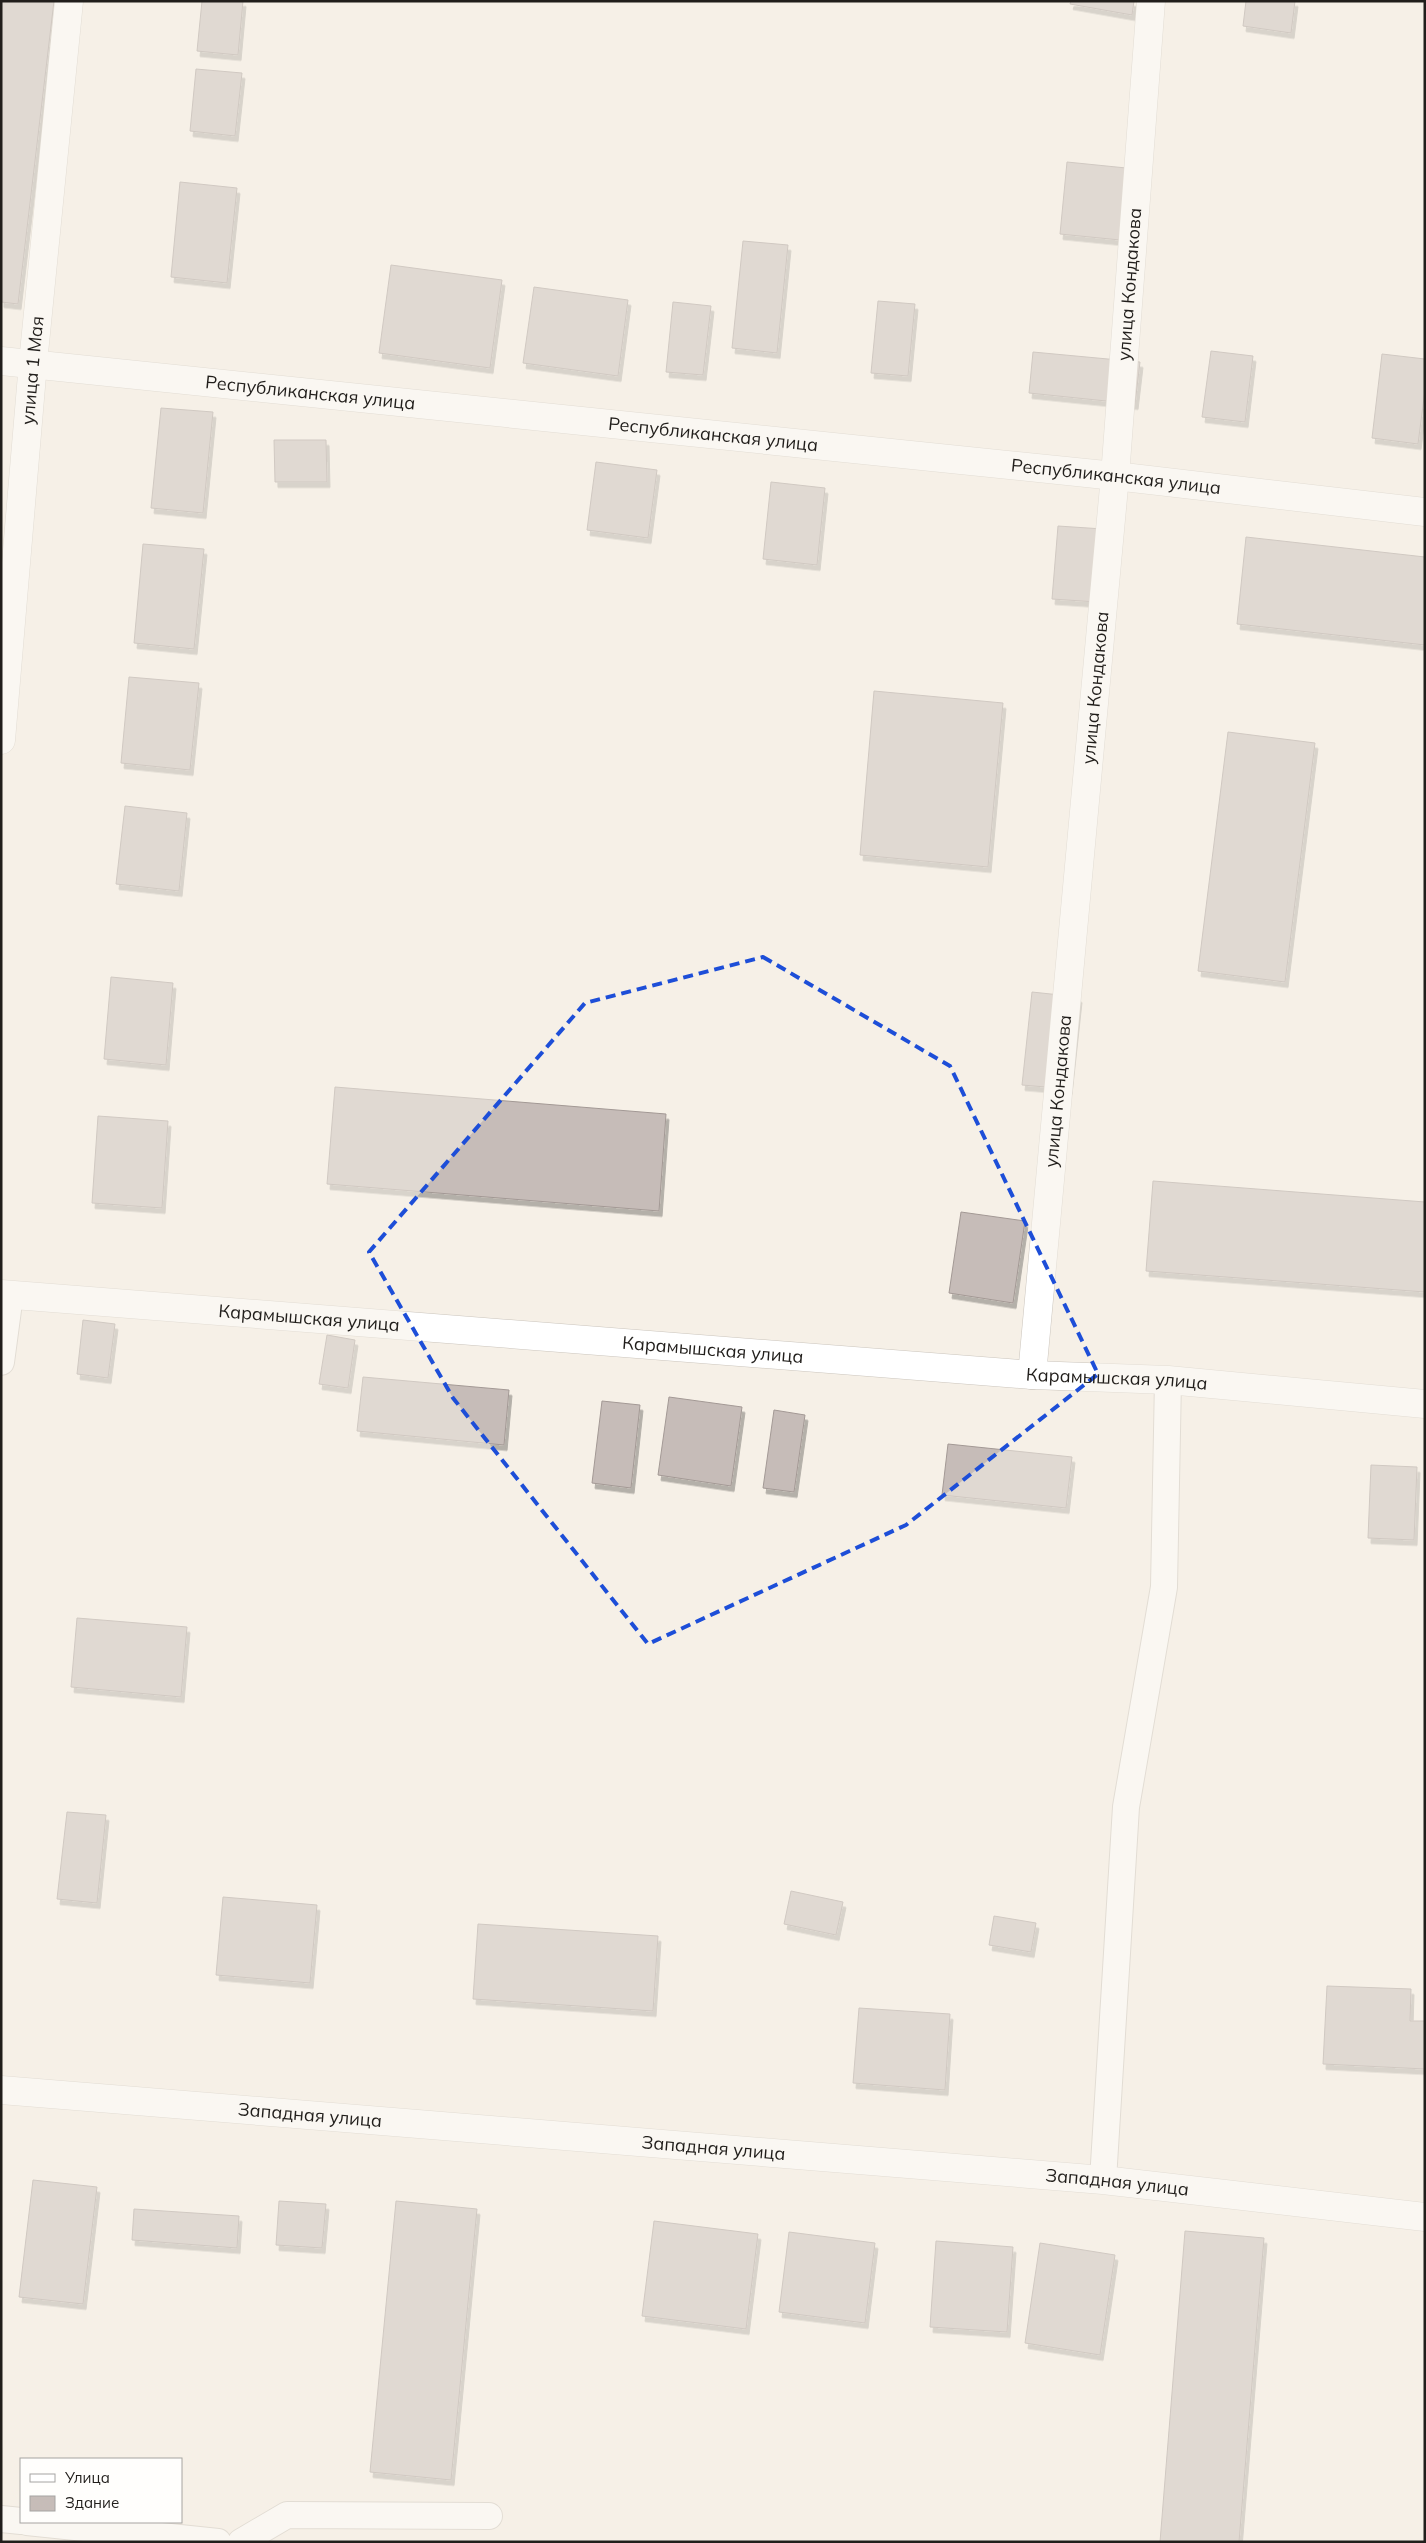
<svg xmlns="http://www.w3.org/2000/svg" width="1426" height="2543" font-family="Mulish,sans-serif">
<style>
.building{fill:#c6bcb8;stroke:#a39995;filter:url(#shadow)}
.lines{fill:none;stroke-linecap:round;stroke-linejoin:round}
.service-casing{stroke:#cbc5bd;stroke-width:28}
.minor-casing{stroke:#cbc5bd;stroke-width:29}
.tertiary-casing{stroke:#cbc5bd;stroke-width:29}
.service{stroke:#fff;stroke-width:26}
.minor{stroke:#fff;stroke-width:28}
.tertiary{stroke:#fff;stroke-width:28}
.marked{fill:none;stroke:#1d4ed8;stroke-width:4;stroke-dasharray:10 6;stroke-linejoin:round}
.labels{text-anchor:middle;stroke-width:5;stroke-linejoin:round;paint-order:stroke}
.street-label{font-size:18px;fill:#211e1b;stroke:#fffefc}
</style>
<defs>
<filter id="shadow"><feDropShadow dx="3" dy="5.5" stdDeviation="0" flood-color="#0004"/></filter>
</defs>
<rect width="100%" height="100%" fill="#f6f0e7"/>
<path class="building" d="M1 1H54L18 304 1 302Z
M202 1H243L238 55 197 51Z
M1071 1H1134L1132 15 1070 4Z
M1246 1H1295L1291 33 1243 26Z
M196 69 242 73 235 136 190 131Z
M1067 162 1146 170 1140 242 1060 234Z
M180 182 237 188 227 283 171 277Z
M743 241 788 245 777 353 732 348Z
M391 265 502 280 490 368 379 353Z
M534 287 628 300 618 376 523 363Z
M878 301 915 304 908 376 871 373Z
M673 302 711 306 703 375 666 372Z
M1211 351 1253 356 1245 422 1202 417Z
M1033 352 1140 362 1135 404 1029 393Z
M1382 354 1425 359V390L1418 444 1372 438Z
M161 408 213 412 203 513 151 508Z
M274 440H326L327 482H275Z
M596 462 657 470 648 538 587 530Z
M771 482 825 488 817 565 763 559Z
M1058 526 1118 530 1112 603 1052 599Z
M1246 537 1425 557V645L1237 624Z
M143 544 204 549 194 649 134 643Z
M129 677 199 683 190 770 121 763Z
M874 691 1003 703 988 867 860 855Z
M1228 732 1315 743 1285 982 1198 971Z
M125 806 187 813 179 891 116 884Z
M111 977 173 983 166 1065 104 1059Z
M1032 992 1079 997 1069 1089 1022 1085Z
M335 1087 666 1114 659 1211 327 1184Z
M98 1116 168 1121 162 1208 92 1203Z
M1153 1181 1425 1202V1292L1146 1271Z
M961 1212 1025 1221 1013 1303 949 1293Z
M83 1320 115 1324 108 1378 77 1374Z
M327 1335 355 1340 348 1388 319 1384Z
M363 1377 509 1390 504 1445 357 1431Z
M669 1397 742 1407 731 1486 658 1475Z
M602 1401 640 1405 631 1488 592 1483Z
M774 1410 805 1415 794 1492 763 1488Z
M948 1444 1072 1457 1066 1508 942 1495Z
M1371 1465 1417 1467 1414 1540 1368 1538Z
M77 1618 187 1627 181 1697 71 1687Z
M67 1812 106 1815 97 1903 57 1899Z
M791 1891 843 1902 836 1935 784 1924Z
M223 1897 317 1905 310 1983 216 1975Z
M994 1916 1036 1923 1031 1952 989 1945Z
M478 1924 658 1936 653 2011 473 1999Z
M1327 1986 1411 1989 1410 2021H1425V2069L1323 2064Z
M859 2008 950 2014 945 2090 853 2083Z
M33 2180 97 2187 83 2304 19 2297Z
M279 2201 326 2204 322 2248 276 2245Z
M396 2201 477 2209 451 2480 370 2472Z
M134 2209 239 2216 237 2248 132 2240Z
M654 2221 758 2234 746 2329 642 2316Z
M1185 2231 1264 2238 1239 2542H1160Z
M789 2232 875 2243 865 2323 779 2312Z
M936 2241 1013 2247 1007 2332 930 2327Z
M1040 2243 1115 2255 1100 2355 1025 2343Z"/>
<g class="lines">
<g class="service-casing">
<path id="service" d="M1 1362 10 1295
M1103 2180 1126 1807 1164 1587 1168 1380
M1 2519 21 2521
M27 2522 218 2542
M241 2542 287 2515 489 2516"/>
</g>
<g class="minor-casing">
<g id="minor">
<path id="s1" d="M1 361 1115 476 1425 512"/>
<path id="s2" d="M1 1294 1032 1375 1168 1380 1425 1404"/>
<path id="s3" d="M1032 1375 1115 476 1151 1"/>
<path id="s4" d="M1 2090 1103 2180 1425 2217"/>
</g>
</g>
<g class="tertiary-casing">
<g id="tertiary">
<path id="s5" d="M1 740 33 363 69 1"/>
</g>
</g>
<use href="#service" class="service"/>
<use href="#minor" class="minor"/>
<use href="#tertiary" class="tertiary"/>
</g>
<path d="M0 0H1426V2543H0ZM763 957 950 1066 1098 1374 906 1525 648 1644 453 1398 369 1252 585 1003Z" fill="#f6f0e7" fill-opacity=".55" fill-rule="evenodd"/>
<path class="marked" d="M763 957 950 1066 1098 1374 906 1525 648 1644 453 1398 369 1252 585 1003Z"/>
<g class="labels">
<g class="street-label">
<text dy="6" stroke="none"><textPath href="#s3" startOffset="1095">улица Кондакова</textPath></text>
<text dy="6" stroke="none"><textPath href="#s5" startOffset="371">улица 1 Мая</textPath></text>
<text dy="6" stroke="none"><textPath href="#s1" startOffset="311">Республиканская улица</textPath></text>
<text dy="6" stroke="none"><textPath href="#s1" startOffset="716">Республиканская улица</textPath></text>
<text dy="6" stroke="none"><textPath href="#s1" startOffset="1121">Республиканская улица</textPath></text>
<text dy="6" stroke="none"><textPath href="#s3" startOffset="690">улица Кондакова</textPath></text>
<text dy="6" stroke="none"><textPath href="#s3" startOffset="285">улица Кондакова</textPath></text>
<text dy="6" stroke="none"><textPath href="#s2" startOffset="309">Карамышская улица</textPath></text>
<text dy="6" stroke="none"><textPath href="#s2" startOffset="714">Карамышская улица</textPath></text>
<text dy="6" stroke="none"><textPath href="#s2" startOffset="1119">Карамышская улица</textPath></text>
<text dy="6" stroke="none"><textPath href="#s4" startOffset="310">Западная улица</textPath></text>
<text dy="6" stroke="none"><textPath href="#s4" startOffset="715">Западная улица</textPath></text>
<text dy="6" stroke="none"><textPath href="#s4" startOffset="1120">Западная улица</textPath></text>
</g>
</g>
<rect width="1426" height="2543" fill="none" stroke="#211e1b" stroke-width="5"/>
<rect x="20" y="2458" width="162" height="65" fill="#fffefc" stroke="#a6a4a2"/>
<rect x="30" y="2474" width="25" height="8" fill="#ffffff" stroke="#a6a4a2"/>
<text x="65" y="2483" font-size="15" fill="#211e1b">Улица</text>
<rect x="30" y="2496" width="25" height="15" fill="#c6bcb8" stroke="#a6a4a2"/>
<text x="65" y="2508" font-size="15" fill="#211e1b">Здание</text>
</svg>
